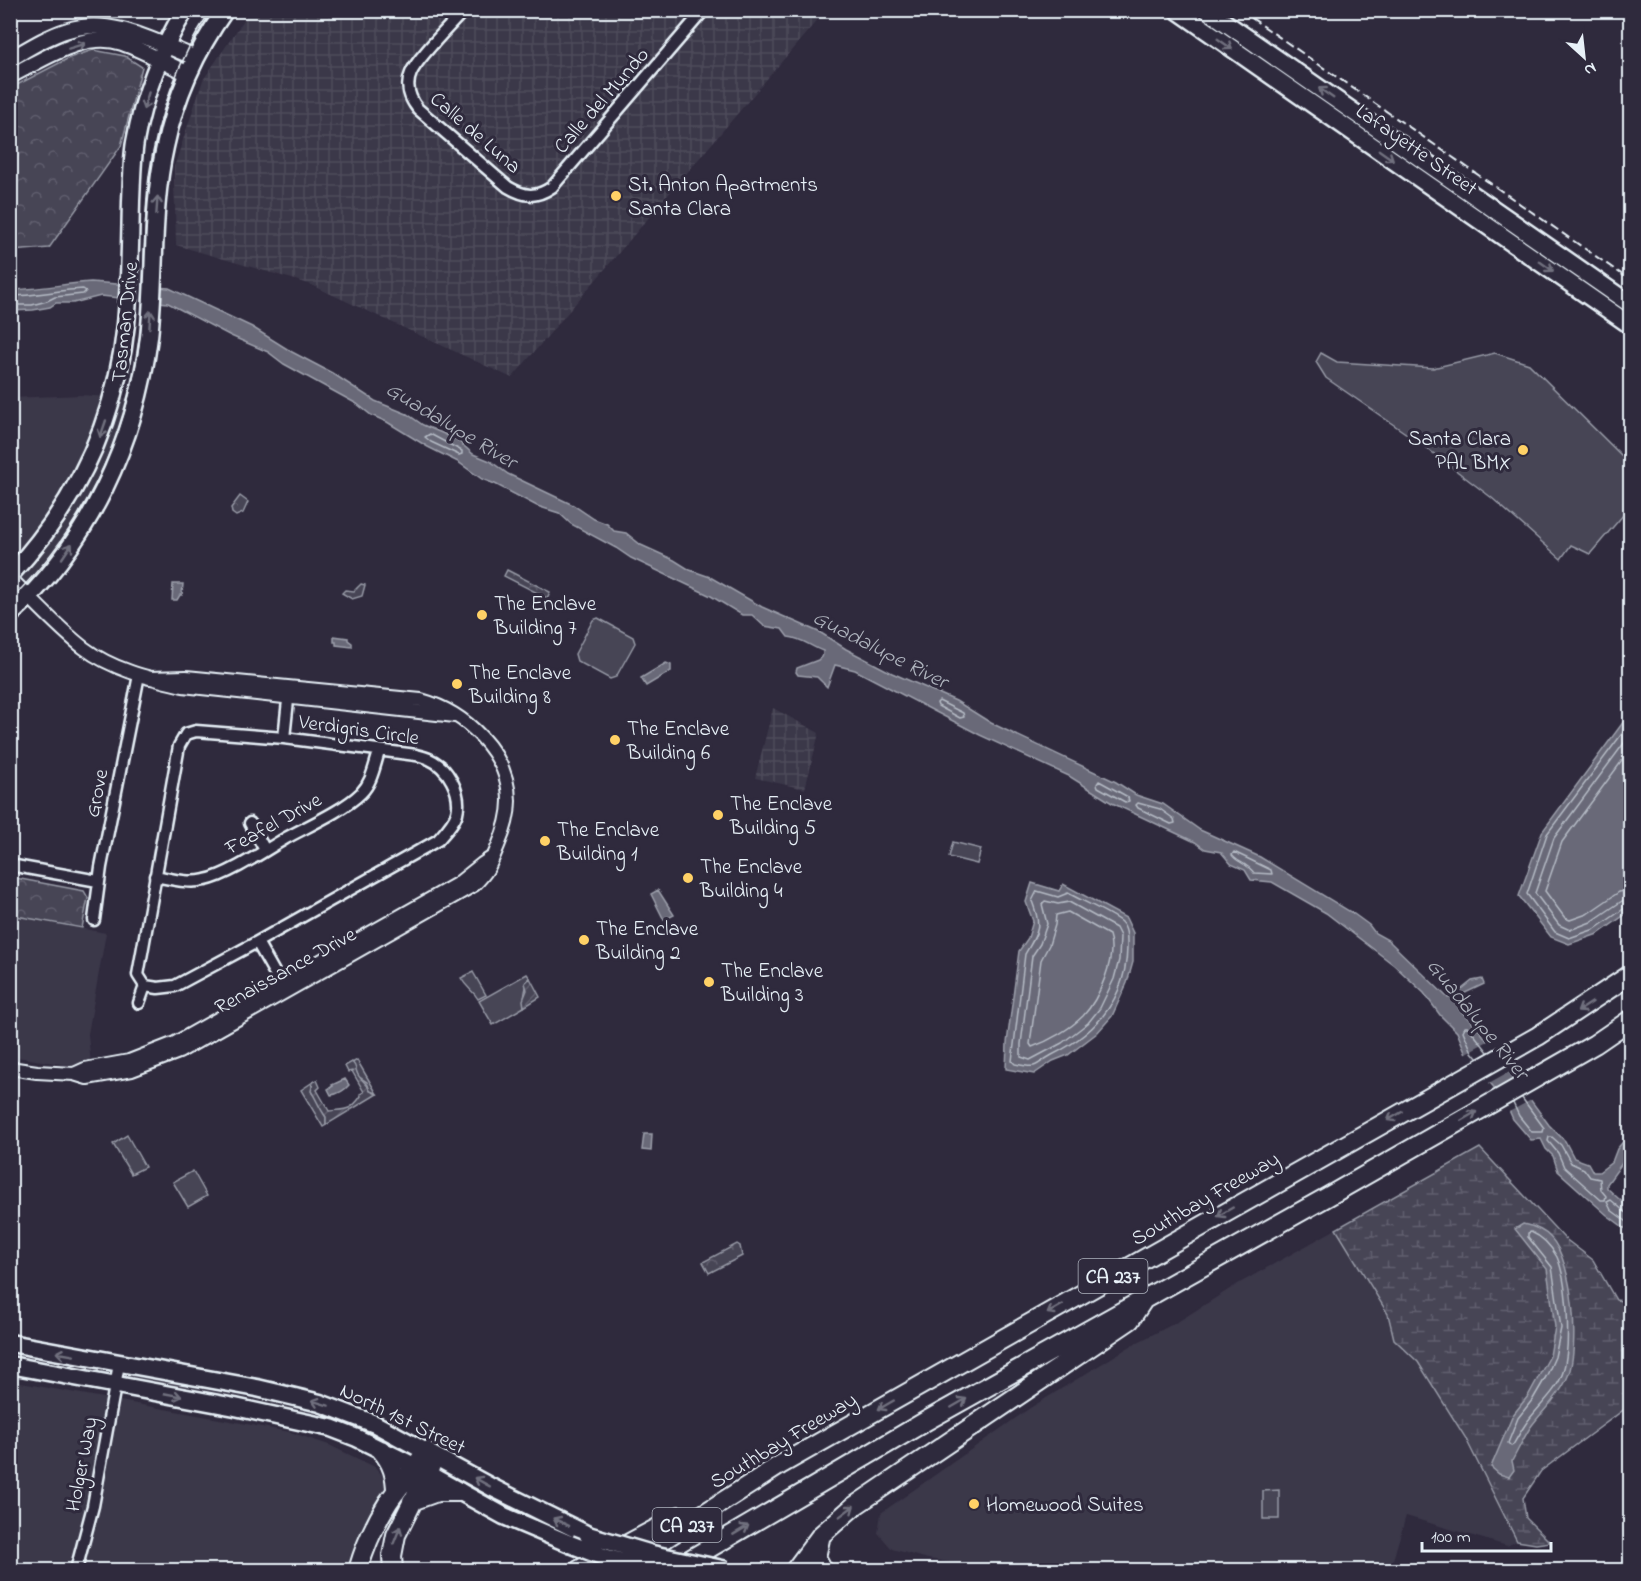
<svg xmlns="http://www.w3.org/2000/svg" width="1641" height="1581" font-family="'Indie Flower',sans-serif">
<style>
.built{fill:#3b3749}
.industrial{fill:url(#industrial-grid)}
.grass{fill:#464455;stroke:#979aa6;stroke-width:1.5}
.wetland{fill:url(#wetland-marsh);stroke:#979aa6;stroke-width:1.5}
.park{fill:url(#park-crowns);stroke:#979aa6;stroke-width:1.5}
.garden{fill:url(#garden-furrows);stroke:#979aa6;stroke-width:1.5}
.water{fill:#696978;stroke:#9c9fab;stroke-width:1.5}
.pier{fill:#2f2a3d}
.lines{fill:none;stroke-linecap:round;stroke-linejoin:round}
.shore{stroke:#b5bbc5;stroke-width:1.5}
.minor-casing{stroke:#e8f1f8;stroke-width:15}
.tertiary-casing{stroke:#e8f1f8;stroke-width:16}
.secondary-casing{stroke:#e8f1f8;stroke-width:18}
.primary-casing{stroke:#e8f1f8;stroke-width:21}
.motorway-casing{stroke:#e8f1f8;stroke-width:22}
.minor{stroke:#2f2a3d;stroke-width:10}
.tertiary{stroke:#2f2a3d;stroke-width:12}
.secondary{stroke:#2f2a3d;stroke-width:14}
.primary{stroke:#2f2a3d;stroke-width:16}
.motorway{stroke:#2f2a3d;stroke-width:18}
.tram{stroke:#e8f1f8;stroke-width:1.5}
.rail{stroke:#e8f1f8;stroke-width:2;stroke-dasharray:9 4.5;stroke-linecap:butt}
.primary-bridge-casing{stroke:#e8f1f8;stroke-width:21;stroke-linecap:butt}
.primary-bridge{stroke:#2f2a3d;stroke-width:16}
.oneway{stroke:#70707e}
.poi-dot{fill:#ffd166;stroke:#2f2a3d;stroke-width:2}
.labels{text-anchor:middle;stroke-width:6;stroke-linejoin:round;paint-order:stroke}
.shield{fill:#2f2a3d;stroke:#b0b5c0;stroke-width:1.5}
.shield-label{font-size:20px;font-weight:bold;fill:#e8f1f8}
.street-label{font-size:21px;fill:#e8f1f8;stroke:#2f2a3d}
.poi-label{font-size:21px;fill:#e8f1f8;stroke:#2f2a3d;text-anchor:start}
.water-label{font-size:22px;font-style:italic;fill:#afb4be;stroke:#2f2a3d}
</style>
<defs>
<pattern id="industrial-grid" width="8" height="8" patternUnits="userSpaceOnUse" patternTransform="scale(1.5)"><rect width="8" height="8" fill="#3b3749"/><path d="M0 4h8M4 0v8" fill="none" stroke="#4e4b5b"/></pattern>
<pattern id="wetland-marsh" width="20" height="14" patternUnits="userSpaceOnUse" patternTransform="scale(1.5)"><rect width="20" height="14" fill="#464455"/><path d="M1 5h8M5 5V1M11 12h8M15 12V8" fill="none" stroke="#615f6e"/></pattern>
<pattern id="park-crowns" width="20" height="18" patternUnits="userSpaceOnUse" patternTransform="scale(1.5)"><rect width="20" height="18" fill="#464455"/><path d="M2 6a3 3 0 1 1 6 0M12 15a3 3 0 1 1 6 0" fill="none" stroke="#615f6e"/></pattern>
<pattern id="garden-furrows" width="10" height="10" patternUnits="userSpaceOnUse" patternTransform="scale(1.5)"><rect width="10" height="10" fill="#464455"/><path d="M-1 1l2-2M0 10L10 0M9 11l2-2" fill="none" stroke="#615f6e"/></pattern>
</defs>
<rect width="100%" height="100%" fill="#2f2a3d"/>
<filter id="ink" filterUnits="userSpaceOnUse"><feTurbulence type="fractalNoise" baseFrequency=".0167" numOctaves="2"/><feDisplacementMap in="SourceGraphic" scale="12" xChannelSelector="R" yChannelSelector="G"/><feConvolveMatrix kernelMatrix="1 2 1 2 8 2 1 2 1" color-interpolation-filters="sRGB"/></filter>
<g filter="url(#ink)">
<path class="built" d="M81 395 137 399 88 518 10 614V398Z
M10 915 106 933 88 1034 91 1064 66 1065 11 1056Z
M1336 1229 1388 1314 1394 1339 1418 1362 1464 1435 1517 1541 1507 1546 1406 1516 1390 1570H993L990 1568 928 1559 892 1549 878 1533 881 1513 1030 1408 1134 1344 1179 1321 1236 1285Z
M10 1381 290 1432 329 1445 375 1467 383 1476 386 1486 359 1541 350 1570H11Z"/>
<path class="industrial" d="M250 11H825L512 378 309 284 176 245 174 167 203 80Z
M773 708 819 733 805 789 755 778Z"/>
<path class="grass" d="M1321 353 1337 362 1433 368 1495 353 1529 364 1624 458 1630 477V507L1590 554 1571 545 1561 559 1492 498 1420 443 1326 378 1316 362Z
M598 618 633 637 635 643 616 677 610 679 577 661 575 654 593 620Z
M953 842 981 849 977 864 949 857Z
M473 972 486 995 478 999C473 990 467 989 461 978Z
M527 974 530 978C526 981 523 1001 524 1007L493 1025 479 1001Z
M357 1060 377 1094 370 1091 367 1082 359 1077 352 1063Z
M313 1082 312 1093C320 1100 320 1109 326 1117V1125L323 1127 301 1090Z
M127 1135 145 1167 131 1174 113 1144Z
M193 1171 207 1196 188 1207 173 1182Z
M1279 1490V1519H1263V1491Z"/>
<path class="wetland" d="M1480 1148 1564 1238 1593 1260 1616 1300 1630 1302V1405L1541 1471 1523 1498 1526 1518 1550 1542 1536 1544 1517 1541 1465 1437 1418 1362 1394 1339 1388 1314 1336 1229Z"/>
<path class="park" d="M93 50 125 56 142 67 121 146 49 248 11 251V88L69 58Z
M240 496 248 502 243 513 236 516 232 513 231 508Z
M507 570 550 592 547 598 504 576Z
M361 584 365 585 362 596 352 599 342 593 345 590 354 591Z
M10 877 84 891 88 898 82 928 11 915Z
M737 1244 740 1246 742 1256 709 1273 703 1262Z"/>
<path class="garden" d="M530 978 540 997 524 1007 523 1000 527 990 525 983Z
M352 1062C357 1067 355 1069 358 1075 362 1082 366 1080 370 1091L377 1094 326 1125V1117C319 1108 317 1100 311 1091L313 1082 317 1080 320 1087 317 1090 329 1111C345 1109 350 1112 361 1096L360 1094 364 1092 352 1071 348 1072 345 1066Z"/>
<path class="water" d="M91 282 169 288 252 327 292 352 332 373 375 401 407 414 423 425 456 439 473 454 490 461 508 474 573 505 594 519 607 524 614 531 626 533 641 545 674 560 690 570 710 577 762 607 821 633 846 649 892 673 956 701 991 723 1116 782 1136 795 1163 804 1200 830 1260 857 1354 914 1369 925 1375 933 1388 940 1448 998 1452 997 1472 981 1482 979 1484 984 1465 993 1458 1003 1459 1009 1480 1031 1549 1125 1565 1141 1574 1158 1588 1163 1593 1172H1599L1612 1162 1617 1149 1622 1143 1627 1142 1630 1144V1152L1607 1184V1188L1630 1209V1232L1607 1215 1558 1171 1553 1156 1546 1149 1541 1139 1531 1140 1513 1119 1504 1099 1467 1056 1457 1032 1440 1015 1424 993 1394 965 1326 913 1272 882 1251 880 1245 870 1231 864 1221 852 1205 849 1195 842 1112 803 1069 776 980 735 855 670 835 665 827 687 817 677 798 675 796 672 797 668 818 660 823 655V651C809 646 802 638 788 637L782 629 764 626 752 615H742L711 596 631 558 616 548 571 524 559 513 537 506 495 484 482 479 458 462 428 447 387 422 371 415 357 404 284 364 268 352 231 336 168 303 101 296 73 303H56L50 307 33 310 11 311 10 290C38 289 64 284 91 282Z
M173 584H183L182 595H180L177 600H172Z
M334 636 348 638V640L352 643V647L336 645V642H334Z
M666 663 671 665V671L646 686 641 678Z
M1630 713V911L1598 934 1569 944 1551 937 1519 896 1542 832Z
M1032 883 1059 891 1063 884 1126 918 1133 933V962L1127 983 1112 1016 1097 1033 1068 1055 1053 1061 1034 1074 1006 1069 1007 1043 1019 951 1028 938 1033 921 1026 902Z
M658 890 674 915 664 920 651 894Z
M345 1079 349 1085C344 1091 338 1094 331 1095L328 1089 333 1086 332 1085Z
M644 1134H652L651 1151 642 1150Z
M1523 1224C1533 1226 1544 1230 1551 1238 1573 1261 1580 1347 1568 1376 1560 1396 1542 1411 1530 1428 1523 1439 1518 1450 1512 1461L1514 1470 1509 1477 1499 1474 1491 1467 1513 1415 1528 1396 1550 1356 1555 1327 1547 1269 1515 1229Z"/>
<path class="pier" d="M119 281 162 284 160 305 118 301Z
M1490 1040 1512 1070 1487 1084 1464 1054Z
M1517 1076 1533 1099 1507 1113 1501 1101 1493 1090Z"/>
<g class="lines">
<path class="shore" d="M10 296C35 296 58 290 83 289L86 291 83 294 55 297 47 301 32 305H10
M430 434 462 451V454L459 455 431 442 425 437Z
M939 701 963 713 964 717 960 718 938 706 937 703Z
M1630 723 1547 834 1527 894 1555 932 1569 938 1595 929 1625 908 1630 907
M1630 735 1554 838 1535 893 1559 925 1570 930 1591 922 1622 901 1630 899
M1630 750 1562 842 1545 891 1565 918 1570 920 1587 914 1619 892 1630 890
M1099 781 1128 797 1129 801 1125 802 1098 787 1097 784Z
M1138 803 1160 809 1174 819 1175 823 1171 824 1138 808 1136 805Z
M1234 852 1271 870 1272 874 1254 873C1247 863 1236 862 1232 855Z
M1037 891 1058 897 1068 893C1080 900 1112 914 1121 922 1128 929 1127 939 1127 948 1126 999 1096 1033 1052 1055 1032 1066 1040 1069 1015 1064L1012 1061 1025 954C1039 931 1042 927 1032 901Z
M1045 901 1058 904 1069 902 1116 928 1120 936 1119 960 1114 979 1100 1008 1088 1023 1062 1043 1030 1060 1021 1057V1044L1032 956 1040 944 1047 924 1042 904Z
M1068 912 1109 935C1117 957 1099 999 1083 1016 1070 1029 1049 1041 1032 1047L1030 1044 1041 960 1049 945 1055 925 1056 915Z
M1477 1058 1472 1052 1463 1031 1465 1027H1468L1488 1052
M1513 1103 1519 1116 1532 1132H1543L1544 1128 1522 1098
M1549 1137H1552L1561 1145 1571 1163 1584 1169 1590 1177 1600 1179 1601 1190 1606 1196 1605 1200H1601L1564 1167 1558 1153 1548 1141Z
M1630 1213 1625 1212 1611 1200 1607 1202 1611 1210 1630 1224
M1531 1232C1543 1237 1551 1246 1557 1257 1568 1283 1571 1346 1563 1372 1557 1392 1536 1408 1525 1425 1521 1431 1517 1438 1513 1445L1511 1446 1508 1443 1518 1418 1533 1399 1547 1375 1555 1357 1561 1328 1552 1267 1528 1237V1233Z"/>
<g class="minor-casing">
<path id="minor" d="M464 10C451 25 418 57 411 73 405 86 410 99 418 109L508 187C525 197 536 198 552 187L704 10
M196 731 284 738 416 755C420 756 425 757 429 759 448 767 462 793 457 813 454 823 445 832 438 840L257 942 175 986 158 988 145 986 138 975 179 746 186 734Z
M284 738 289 691
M250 823 265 850
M10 865 98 881
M155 876C172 879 189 884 205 880 227 876 266 850 286 838 308 826 344 810 361 793 372 782 374 767 379 752
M94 920 101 867 139 675
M257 942 283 988
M139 1003 145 986
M76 1570 93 1506 119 1364"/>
</g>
<g class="tertiary-casing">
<path id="tertiary" d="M10 578C34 601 58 628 84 648 113 670 149 678 183 686L455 716
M10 1068 37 1072 74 1074 87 1078 132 1070 179 1052 474 885C489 870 490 865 498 846 504 832 509 817 509 801 509 753 465 712 421 700L186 677 149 678
M74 1074 85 1069 129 1061 175 1043 457 884 482 864 494 856"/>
</g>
<g class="secondary-casing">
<path id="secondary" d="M10 59C29 48 48 36 68 30 111 16 157 43 196 58
M10 76C43 60 84 30 122 43 145 51 167 64 189 74"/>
</g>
<g class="primary-casing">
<path id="primary" d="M1177 10 1630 325
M1207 10 1630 304
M10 575C77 503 116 421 126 324 130 283 130 242 131 201 132 181 132 161 135 142 143 97 161 49 185 10
M10 615C89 544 136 441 149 337 156 274 151 209 165 147 175 99 196 51 225 10
M10 1343 257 1388 320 1403 375 1424 491 1487 588 1535
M10 1365 235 1407 331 1428 357 1438 408 1463 504 1516 570 1544"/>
</g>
<g class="motorway-casing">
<path id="motorway" d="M381 1450C392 1463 396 1475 396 1492
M412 1501 437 1492H459
M820 1539 816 1557 823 1570
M358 1570C365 1546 375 1523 389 1501 401 1484 415 1469 426 1451
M393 1570 392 1556 396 1535 434 1459
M579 1570 680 1516
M616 1570 780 1465 1538 1036 1630 975
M672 1570 926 1421 1327 1197 1595 1044 1630 1020
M795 1570 821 1535 853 1507 1130 1320 1142 1302"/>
</g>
<use href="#minor" class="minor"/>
<use href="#tertiary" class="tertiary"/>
<use href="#secondary" class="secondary"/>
<use href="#primary" class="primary"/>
<use href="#motorway" class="motorway"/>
<path class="tram" d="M10 600C82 530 129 435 140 335 145 282 143 228 149 176 157 118 178 59 211 10"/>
<path class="rail" d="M1240 10 1630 280"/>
<g class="primary-bridge-casing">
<path id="primary-bridge" d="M588 1535 652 1554 727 1570
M570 1544 604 1557 652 1570"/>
</g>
<use href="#primary-bridge" class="primary-bridge"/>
</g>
<defs><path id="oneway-shaft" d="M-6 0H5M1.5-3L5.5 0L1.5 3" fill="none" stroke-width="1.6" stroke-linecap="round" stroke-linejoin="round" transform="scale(1.5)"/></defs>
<g class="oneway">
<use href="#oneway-shaft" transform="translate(1225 44) rotate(35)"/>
<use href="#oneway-shaft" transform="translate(77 46) rotate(-17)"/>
<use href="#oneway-shaft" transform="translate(1326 93) rotate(-145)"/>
<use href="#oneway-shaft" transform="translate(146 101) rotate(107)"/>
<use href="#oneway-shaft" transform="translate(1386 155) rotate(35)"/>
<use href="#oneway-shaft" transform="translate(157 205) rotate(-86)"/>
<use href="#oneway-shaft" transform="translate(1546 266) rotate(35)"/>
<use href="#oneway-shaft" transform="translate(150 319) rotate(-86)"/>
<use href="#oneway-shaft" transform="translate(103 429) rotate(109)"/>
<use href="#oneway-shaft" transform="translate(67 551) rotate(-56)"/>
<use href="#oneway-shaft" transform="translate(1585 1007) rotate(147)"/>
<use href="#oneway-shaft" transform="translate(1395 1116) rotate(150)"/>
<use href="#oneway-shaft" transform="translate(1469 1116) rotate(-30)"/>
<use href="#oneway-shaft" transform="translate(1225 1212) rotate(150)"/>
<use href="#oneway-shaft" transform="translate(1055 1309) rotate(150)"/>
<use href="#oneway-shaft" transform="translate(65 1354) rotate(-170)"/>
<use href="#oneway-shaft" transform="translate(173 1395) rotate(11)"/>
<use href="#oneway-shaft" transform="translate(320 1403) rotate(-163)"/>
<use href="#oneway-shaft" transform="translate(959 1403) rotate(-30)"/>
<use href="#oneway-shaft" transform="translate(886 1405) rotate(150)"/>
<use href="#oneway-shaft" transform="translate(482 1482) rotate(-151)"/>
<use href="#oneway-shaft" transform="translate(847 1511) rotate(-37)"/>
<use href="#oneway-shaft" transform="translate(561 1522) rotate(-154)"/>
<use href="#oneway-shaft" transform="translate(741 1530) rotate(-31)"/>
<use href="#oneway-shaft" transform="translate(397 1535) rotate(-68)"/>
</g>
</g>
<g class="poi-dot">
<circle cx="616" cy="196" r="6"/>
<circle cx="1523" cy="450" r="6"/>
<circle cx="482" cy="615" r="6"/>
<circle cx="457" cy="684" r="6"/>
<circle cx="615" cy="740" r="6"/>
<circle cx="718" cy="815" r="6"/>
<circle cx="545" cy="841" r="6"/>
<circle cx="688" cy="878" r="6"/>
<circle cx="584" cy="940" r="6"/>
<circle cx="709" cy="982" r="6"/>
<circle cx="974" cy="1504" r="6"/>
</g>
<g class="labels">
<g class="shield">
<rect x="1078.5" y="1259" width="69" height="34" rx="4.5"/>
<rect x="652.5" y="1508" width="69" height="34" rx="4.5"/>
</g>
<g class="shield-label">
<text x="1113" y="1283">CA 237</text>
<text x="687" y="1532">CA 237</text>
</g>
<g class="street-label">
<text transform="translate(601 100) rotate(-49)" y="7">Calle del Mundo</text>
<text transform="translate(476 132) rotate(41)" y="7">Calle de Luna</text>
<text transform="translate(1417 149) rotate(35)" y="7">Lafayette Street</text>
<text transform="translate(124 322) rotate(-84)" y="7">Tasman Drive</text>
<text transform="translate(359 729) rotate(8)" y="7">Verdigris Circle</text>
<text transform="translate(96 793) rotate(-79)" y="7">Grove</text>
<text transform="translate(273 823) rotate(-29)" y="7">Feafel Drive</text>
<text transform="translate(285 970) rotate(-29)" y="7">Renaissance Drive</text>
<text transform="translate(1205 1198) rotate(-30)" y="7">Southbay Freeway</text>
<text transform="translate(403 1418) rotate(26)" y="7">North 1st Street</text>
<text transform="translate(783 1440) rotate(-31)" y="7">Southbay Freeway</text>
<text transform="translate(81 1464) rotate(-79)" y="7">Holger Way</text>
</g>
<g class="poi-label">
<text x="628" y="191">St. Anton Apartments<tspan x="628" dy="24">Santa Clara</tspan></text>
<text x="1511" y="445" text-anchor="end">Santa Clara<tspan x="1511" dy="24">PAL BMX</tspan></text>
<text x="494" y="610">The Enclave<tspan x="494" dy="24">Building 7</tspan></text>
<text x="469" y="679">The Enclave<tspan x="469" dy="24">Building 8</tspan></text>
<text x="627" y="735">The Enclave<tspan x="627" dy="24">Building 6</tspan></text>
<text x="730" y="810">The Enclave<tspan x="730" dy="24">Building 5</tspan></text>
<text x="557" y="836">The Enclave<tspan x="557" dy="24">Building 1</tspan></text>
<text x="700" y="873">The Enclave<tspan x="700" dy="24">Building 4</tspan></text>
<text x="596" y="935">The Enclave<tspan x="596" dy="24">Building 2</tspan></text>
<text x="721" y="977">The Enclave<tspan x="721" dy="24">Building 3</tspan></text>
<text x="986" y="1511">Homewood Suites</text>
</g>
<g class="water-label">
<text transform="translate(452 424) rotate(31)" y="8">Guadalupe River</text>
<text transform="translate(881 648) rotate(27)" y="8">Guadalupe River</text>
<text transform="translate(1479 1018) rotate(51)" y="8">Guadalupe River</text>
</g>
</g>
<rect width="1641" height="1581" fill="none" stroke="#2f2a3d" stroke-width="36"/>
<rect x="18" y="18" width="1605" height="1545" fill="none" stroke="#e8f1f8" stroke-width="2" filter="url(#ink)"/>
<g transform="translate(1584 57) rotate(153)" stroke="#2f2a3d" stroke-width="4.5" paint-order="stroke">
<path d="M0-4.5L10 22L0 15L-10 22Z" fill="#e8f1f8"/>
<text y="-9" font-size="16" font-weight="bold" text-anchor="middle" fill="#e8f1f8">N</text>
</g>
<path d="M1422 1542v9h129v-9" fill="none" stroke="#e8f1f8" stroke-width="3"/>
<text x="1431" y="1542" font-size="18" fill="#e8f1f8" stroke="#2f2a3d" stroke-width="4.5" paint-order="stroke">100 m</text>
</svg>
